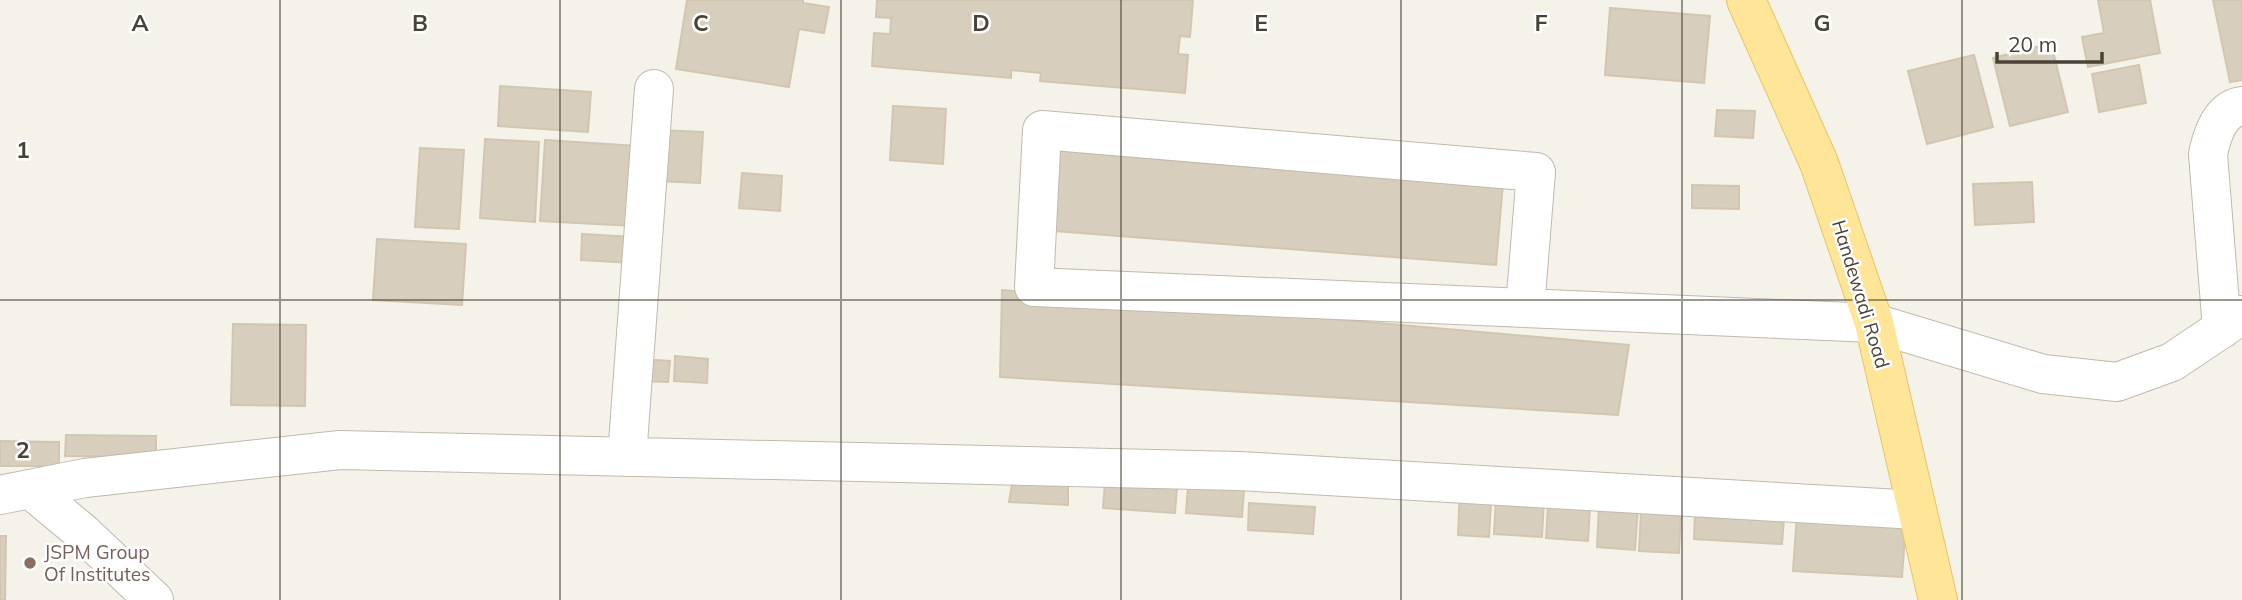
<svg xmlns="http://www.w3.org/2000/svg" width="2242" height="600" font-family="Mulish,sans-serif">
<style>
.building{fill:#d7cebe;stroke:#d2c6b1;stroke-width:2}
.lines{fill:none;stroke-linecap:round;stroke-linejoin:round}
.minor-casing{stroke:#c1baab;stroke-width:40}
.major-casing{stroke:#e8c464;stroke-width:40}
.minor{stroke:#fff;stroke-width:38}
.major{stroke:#ffe598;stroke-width:38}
.grid{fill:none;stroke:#494337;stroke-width:2;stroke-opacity:0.55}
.education-dot{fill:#8d6e63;stroke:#fff;stroke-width:2.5}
.labels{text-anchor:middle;stroke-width:5;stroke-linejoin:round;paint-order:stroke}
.street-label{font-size:19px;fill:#494337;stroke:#fff}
.education-label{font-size:19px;fill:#785e54;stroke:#fff;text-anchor:start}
.grid-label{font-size:23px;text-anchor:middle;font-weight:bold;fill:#494337;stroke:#fff;stroke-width:5;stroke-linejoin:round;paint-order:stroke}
</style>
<rect width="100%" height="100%" fill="#f5f2e9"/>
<path class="building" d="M687 0H803V3L829 7 824 33 799 29 789 87 676 69Z
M877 0H1193L1190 37 1180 36 1178 54 1188 55 1185 93 1040 81 1041 73 1011 70V78L872 66 874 33 890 34 891 18 876 17Z
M2098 0H2150L2160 53 2088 67 2082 37 2104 33Z
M2213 0H2242V80L2230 82Z
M1610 8 1710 16 1704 83 1605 75Z
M2051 43 2068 112 2010 126 1993 58Z
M1974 55 1993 127 1927 144 1908 71Z
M2139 65 2146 103 2099 112 2092 74Z
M500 86 591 92 588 132 498 126Z
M893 106 946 109 943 164 890 160Z
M1717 110 1755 111 1753 138 1715 136Z
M658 130 703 132 700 183 656 181Z
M1050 137 1504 172 1496 265 1042 230Z
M485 139 539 142 535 222 480 218Z
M545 140 637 146 633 226 540 221Z
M420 148 464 150 459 229 415 227Z
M742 173 782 176 780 211 739 208Z
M2032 182 2034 222 1975 225 1973 184Z
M1692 185 1739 186V209L1692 208Z
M582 234 633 237 632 263 581 260Z
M377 239 466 244 462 305 373 300Z
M1002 290 1629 345 1618 415 1000 377Z
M233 324 306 325 305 406 231 405Z
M675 356 708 359 707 383 674 381Z
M639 359 670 361 668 382 637 381Z
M66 435 156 436V457L65 456Z
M0 441 59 442V466H0Z
M1013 478 1068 480V505L1009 502Z
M1105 483 1177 487 1175 513 1103 508Z
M1460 484 1492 486 1489 537 1458 535Z
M1188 486 1244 490 1242 517 1186 513Z
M1496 497 1544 499 1542 537 1494 534Z
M1249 503 1315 507 1313 534 1248 530Z
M1548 505 1590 507 1588 541 1546 538Z
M1599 505 1638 507 1635 550 1597 547Z
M1641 512 1681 514 1679 553 1639 551Z
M1695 512 1784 518 1782 544 1694 539Z
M1797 514 1906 520 1902 577 1793 571Z
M0 536H6L5 600H0Z"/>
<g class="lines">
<g class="minor-casing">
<path id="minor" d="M1525 308 1536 172 1042 130 1034 287 1874 323 2043 374 2117 382 2172 362 2242 315
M2222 329 2208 154C2212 135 2220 109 2242 106
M627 457 654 89
M30 489 83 533 154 600
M0 495 85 478 340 450 1239 471 1917 510"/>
</g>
<g class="major-casing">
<path id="major" d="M1746 0 1819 163 1874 323 1938 600"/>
</g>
<use href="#minor" class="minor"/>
<use href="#major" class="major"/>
</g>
<path class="grid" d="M280 0V600M560 0V600M841 0V600M1121 0V600M1401 0V600M1682 0V600M1962 0V600M0 300H2242"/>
<circle class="education-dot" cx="30" cy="563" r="7"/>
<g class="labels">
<g class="street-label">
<text transform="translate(1861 294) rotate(73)" y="7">Handewadi Road</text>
</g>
<g class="education-label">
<text x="44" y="559">JSPM Group<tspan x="44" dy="22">Of Institutes</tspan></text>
</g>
</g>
<g class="grid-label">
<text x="140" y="31">A</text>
<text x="420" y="31">B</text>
<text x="701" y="31">C</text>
<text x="981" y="31">D</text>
<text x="1261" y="31">E</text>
<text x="1541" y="31">F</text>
<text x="1822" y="31">G</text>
<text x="23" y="158">1</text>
<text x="23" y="458">2</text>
</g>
<path d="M1997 52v10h105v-10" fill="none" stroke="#494337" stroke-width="3.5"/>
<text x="2008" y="52" font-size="21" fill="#494337" stroke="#ffffff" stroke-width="5" paint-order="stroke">20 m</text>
</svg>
